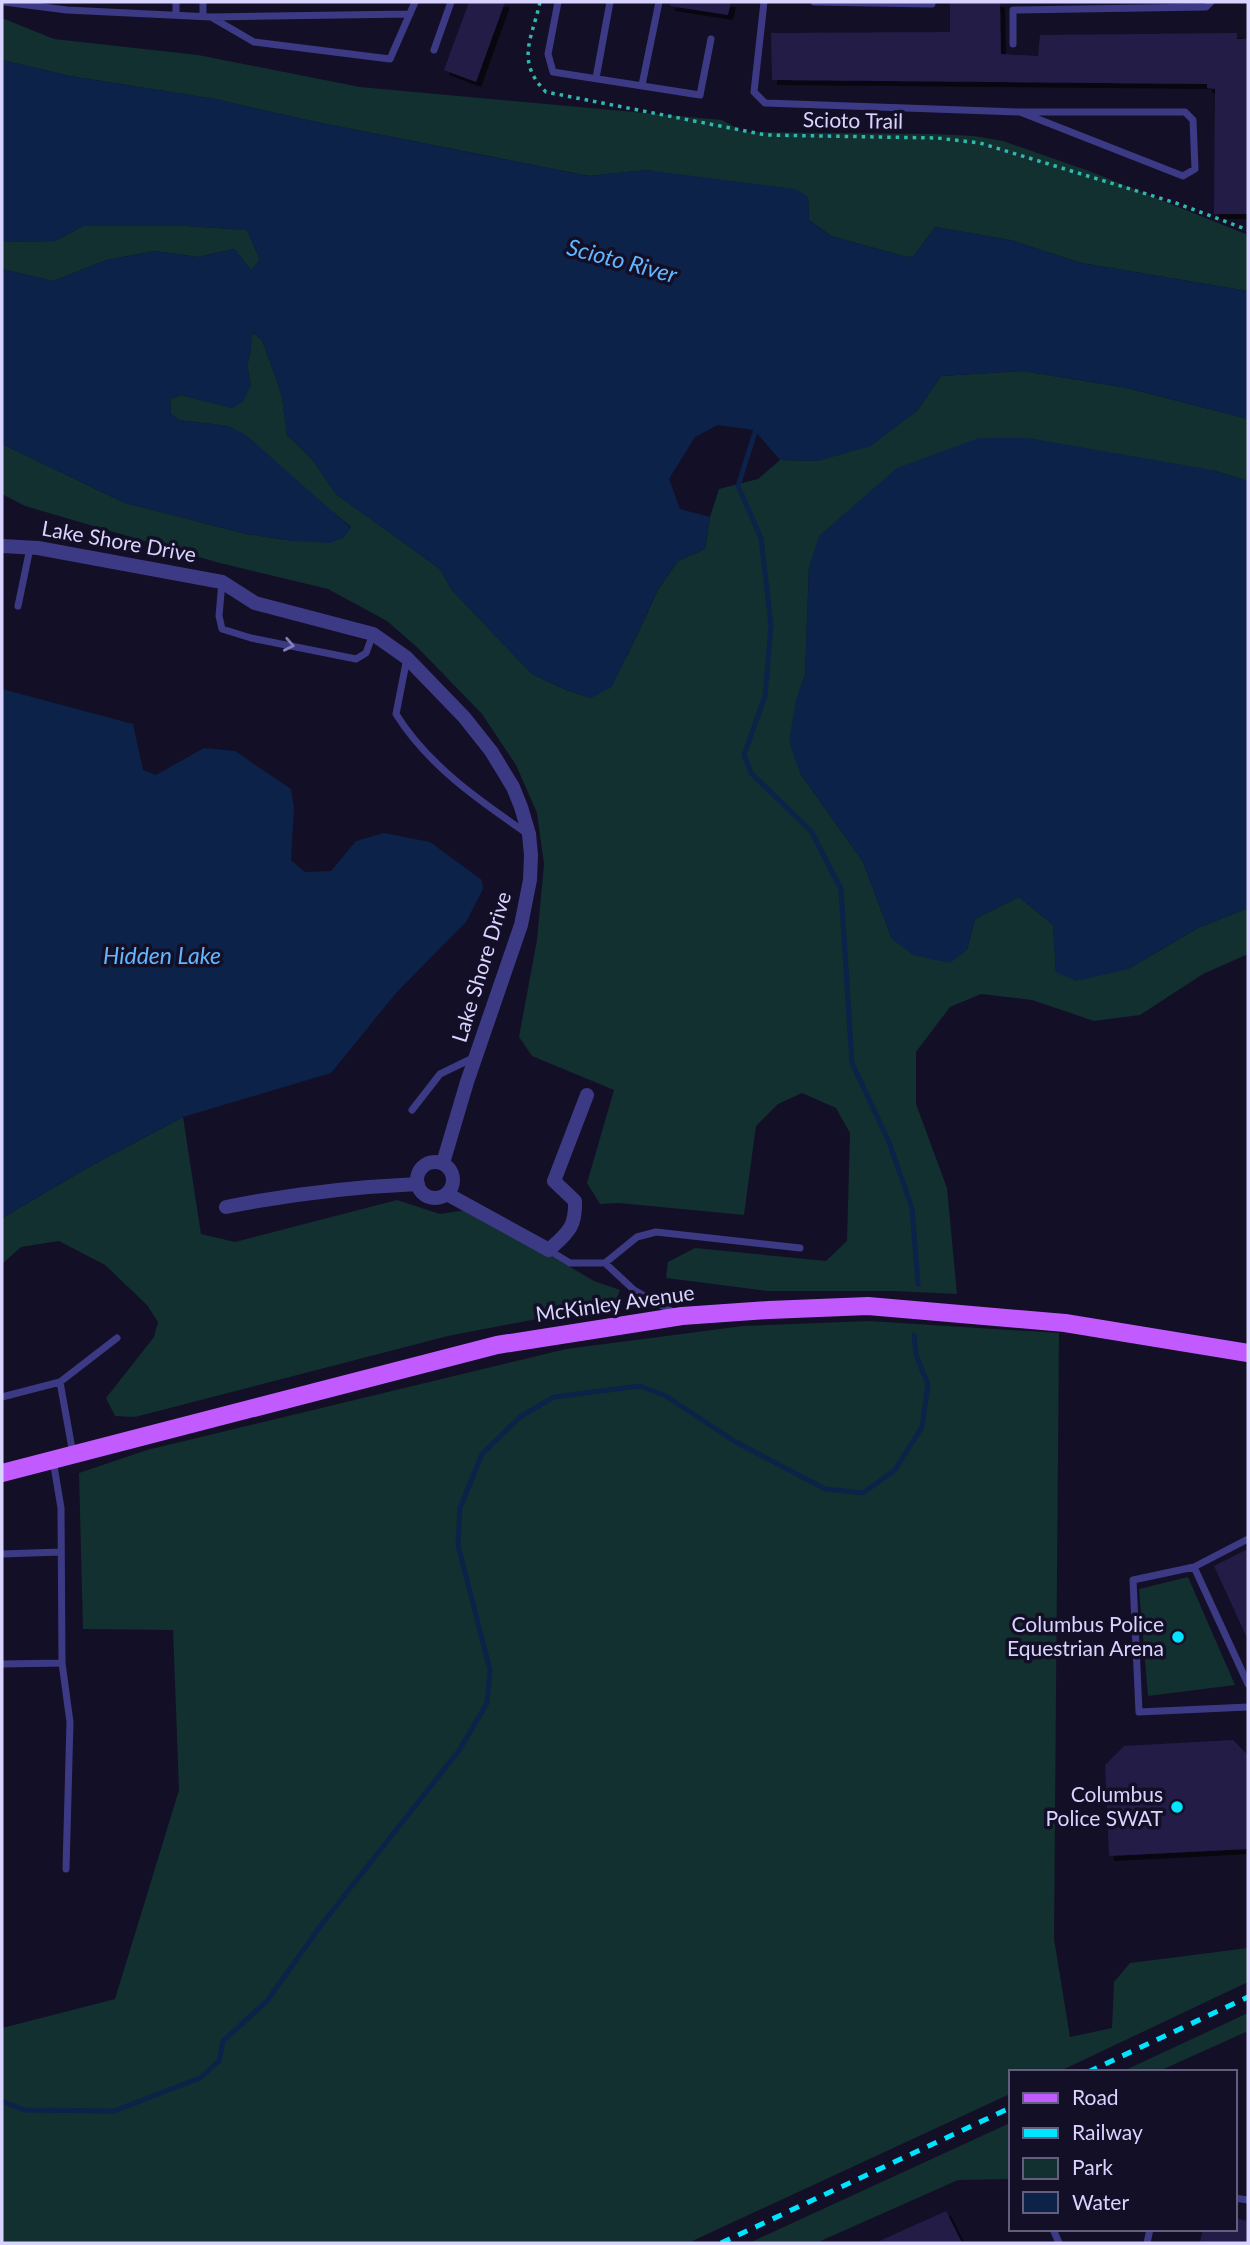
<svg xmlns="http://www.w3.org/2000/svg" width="1250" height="2245" font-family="Lato,sans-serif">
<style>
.green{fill:#12302f}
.water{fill:#0c2248}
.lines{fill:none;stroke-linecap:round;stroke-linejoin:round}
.stream{stroke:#0c2248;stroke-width:5}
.building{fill:#241b47;filter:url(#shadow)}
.path{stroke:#2fb8b0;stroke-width:3.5;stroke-dasharray:3.5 5;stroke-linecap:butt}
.service{stroke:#3d3a85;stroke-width:7}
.minor{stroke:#3d3a85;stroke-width:14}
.primary{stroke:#c25bff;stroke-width:18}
.rail{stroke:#00e5ff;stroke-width:5;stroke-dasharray:10 9;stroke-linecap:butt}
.oneway{stroke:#837fbc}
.poi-dot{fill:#00e5ff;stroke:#130f26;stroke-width:2.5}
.labels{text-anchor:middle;stroke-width:7;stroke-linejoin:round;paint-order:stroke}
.street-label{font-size:21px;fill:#d9d4ff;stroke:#130f26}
.poi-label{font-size:21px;fill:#d9d4ff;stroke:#130f26;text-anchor:end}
.water-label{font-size:23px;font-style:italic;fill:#62b6ff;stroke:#130f26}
</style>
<defs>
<filter id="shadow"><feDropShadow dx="5" dy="5" stdDeviation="0" flood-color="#0009"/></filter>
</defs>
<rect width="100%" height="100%" fill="#130f26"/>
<path class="green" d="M2 18 54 39 198 55 360 87 722 120 744 132 936 134 974 136 1003 141 1089 171 1248 235V291L1081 263 1010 240 935 227 913 257 903 256 831 236 809 220 808 197 646 170 589 176 311 121 215 99 70 76 2 60Z
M83 226H187L247 230 260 260 251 271 234 249 198 257 155 251 107 260 53 281 2 269V242L55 241Z
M252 332 262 340 276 378 282 397 287 435 312 459 336 494 440 569 452 590 532 674 566 690 591 698 627 656 659 588 678 561 705 549 710 517 719 489 758 479 780 460 818 461 917 411 941 376 1023 371 1127 388 1248 419V481L1212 470 809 567 805 675 796 701 800 773 863 862 892 939 967 950 975 919 1019 897 1053 925 1056 972 1128 969 1198 928 1248 908V954L1203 974 1140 1015 1094 1021 1032 1000 981 994 950 1007 916 1052V1104L947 1188 957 1294 894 1291H767L666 1278 668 1262 695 1248 826 1261 847 1241 850 1133 836 1108 802 1093 778 1104 756 1126 744 1215 619 1203 600 1204 587 1183 614 1090 532 1056 519 1037 537 940 544 864 537 813 516 765 482 714 419 649 387 621 328 589 216 562 25 506 2 494V444L125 503 247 534 293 541 343 538 351 527 228 426 179 420 171 414 170 399 181 395 232 408 251 385 247 365 250 355Z
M183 1117 201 1234 235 1242 397 1200 440 1214 472 1209 594 1281 620 1290 615 1304 448 1336 135 1417 115 1416 106 1398 154 1337 158 1322 147 1305 105 1265 59 1241 21 1247 2 1264V1218L89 1167Z
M869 1321 1059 1333 1054 1939 1070 2037 1112 2028 1114 1982 1130 1963 1248 1948V1982L1058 2072H1010V2094L688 2243H2V2028L115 1999 179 1790 173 1630 83 1629 79 1473 147 1450 566 1349 743 1326Z
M1188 1577 1235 1685 1148 1696 1139 1589Z
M1248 2013V2031L1157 2072H1121Z
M1010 2123V2179L958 2180 816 2243H749Z"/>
<path class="water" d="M2 60 70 76 215 99 311 121 588 176 646 170 795 189 808 197 809 220 831 236 903 256 913 257 935 227 1010 240 1081 263 1248 291V419L1127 388 1023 371 941 376 917 411 871 446 818 461 780 460 754 430 718 425 695 437 669 479 680 509 710 517 705 549 678 561 659 588 612 687 591 698 566 690 532 674 452 590 440 569 336 494 312 459 287 435 282 397 276 378 262 340 253 332 250 355 247 365 251 385 243 402 232 408 181 395 170 399 171 413 179 420 228 426 246 435 351 528 343 538 330 543 293 541 247 534 125 503 2 444V269L53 281 107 260 155 251 198 257 235 249 251 270 260 260 247 230 187 226H83L55 241 2 242Z
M979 438H1028L1212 470 1248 481V908L1198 928 1128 969 1076 981 1056 972 1053 925 1019 897 975 919 967 950 950 963 913 955 892 939 863 862 800 773 789 741 796 701 805 675 809 567 819 536 897 468Z
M2 689 133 724 143 770 156 775 204 748 235 751 291 789 294 807 291 860 305 872 331 871 356 841 384 833 430 842 482 880 483 889 466 922 396 993 331 1073 183 1117 89 1167 2 1218Z"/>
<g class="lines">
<path class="stream" d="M757 426 738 486 761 538 771 625 765 696 744 755 751 773 811 831 841 889 852 1063 889 1142 912 1208 918 1284
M2 2101 24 2110 114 2111 200 2078 219 2061 223 2041 267 2001 322 1924 460 1749 487 1703 490 1670 458 1545 460 1508 482 1454 520 1417 554 1397 640 1386 666 1396 734 1441 825 1489 863 1493 895 1470 922 1427 928 1384 916 1355 914 1335"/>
</g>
<path class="building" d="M469 2H505L476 82 444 70Z
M671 2H731L728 15 670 6Z
M950 2H1000L1001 54 1038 56 1040 35 1237 33V39H1248V214H1214L1215 89 1207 88V84L772 80 771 33 950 32Z
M1248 1549V1640L1214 1566Z
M1233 1740 1248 1755V1849L1109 1856 1105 1765 1124 1746Z
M946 2211 962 2243H875Z
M1234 2218 1248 2221V2243H1200L1203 2229H1234Z"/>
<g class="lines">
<path class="path" d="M540 2C532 39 515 61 546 92L766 135 937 138 980 143 1176 203 1248 230"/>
<path class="service" d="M4 2 67 10 211 17 254 42 390 59 415 2
M558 2 548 54 553 72 700 95 711 39
M764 2 754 92 765 103 1020 112H1185L1193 120 1195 169 1183 176 1020 112
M814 2 932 4
M176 15V2
M203 16V2
M212 17 410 14
M1013 44V10L1206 7 1211 2
M434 50 451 2
M596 78 610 2
M642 85 659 2
M222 582 219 616 222 629 251 638 356 659 366 653 373 634
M18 606 30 548
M407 658 396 714C427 764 477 799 525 832
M412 1110 440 1074 475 1057
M550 1251 570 1263H605L634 1290 675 1313
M605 1263 637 1237 656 1232 800 1248
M60 1382 117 1338
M2 1397 60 1382 73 1454
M1248 1539 1194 1567 1248 1684
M2 1554 61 1552
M1194 1567 1133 1580 1139 1712 1248 1707
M62 1663 70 1722 66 1869
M2 1664 62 1663 61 1508 53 1460
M1234 2198 1248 2200
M1053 2229 1059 2243
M1147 2243 1150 2229"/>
<path class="minor" d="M2 546 38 548 222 582 255 603 373 634 407 658 464 717 491 751 513 787 521 807 529 834 531 855 530 880 521 925 467 1082 443 1163
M417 1180a18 18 0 1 1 36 0a18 18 0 1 1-36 0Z
M447 1194 549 1250C567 1233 576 1228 575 1201L554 1181 587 1095
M226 1207C290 1194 352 1187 418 1184"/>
<path class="primary" d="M2 1473 497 1345 682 1316 769 1310 868 1306 1065 1323 1248 1353"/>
<path class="rail" d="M1088 2072 1248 1997
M721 2243 1010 2108"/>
</g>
<defs><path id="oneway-chevron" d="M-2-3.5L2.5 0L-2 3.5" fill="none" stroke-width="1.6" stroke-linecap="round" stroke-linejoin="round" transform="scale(1.75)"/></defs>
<use class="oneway" href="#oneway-chevron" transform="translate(289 645) rotate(11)"/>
<g class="poi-dot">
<circle cx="1178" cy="1637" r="7"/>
<circle cx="1177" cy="1807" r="7"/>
</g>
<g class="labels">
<g class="street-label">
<text transform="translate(853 121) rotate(1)" y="7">Scioto Trail</text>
<text transform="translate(119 542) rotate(10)" y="7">Lake Shore Drive</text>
<text transform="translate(482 967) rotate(-73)" y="7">Lake Shore Drive</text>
<text transform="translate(615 1304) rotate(-8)" y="7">McKinley Avenue</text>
</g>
<g class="poi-label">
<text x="1164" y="1632">Columbus Police<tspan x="1164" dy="24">Equestrian Arena</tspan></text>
<text x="1163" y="1802">Columbus<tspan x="1163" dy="24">Police SWAT</tspan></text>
</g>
<g class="water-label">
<text transform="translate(622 261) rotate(15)" y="8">Scioto River</text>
<text x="162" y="964">Hidden Lake</text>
</g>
</g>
<rect width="1250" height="2245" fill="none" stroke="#d9d4ff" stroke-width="7"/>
<rect x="1009" y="2070" width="228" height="161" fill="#130f26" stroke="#625e7d" stroke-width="2"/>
<rect x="1023" y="2093" width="35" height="10" fill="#c25bff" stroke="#625e7d" stroke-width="2"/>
<text x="1072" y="2105" font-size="21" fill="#d9d4ff">Road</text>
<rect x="1023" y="2128" width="35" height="10" fill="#00e5ff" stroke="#625e7d" stroke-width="2"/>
<text x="1072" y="2140" font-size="21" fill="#d9d4ff">Railway</text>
<rect x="1023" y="2158" width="35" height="21" fill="#12302f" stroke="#625e7d" stroke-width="2"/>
<text x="1072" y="2175" font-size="21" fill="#d9d4ff">Park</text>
<rect x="1023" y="2192" width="35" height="21" fill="#0c2248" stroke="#625e7d" stroke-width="2"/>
<text x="1072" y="2210" font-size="21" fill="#d9d4ff">Water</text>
</svg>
